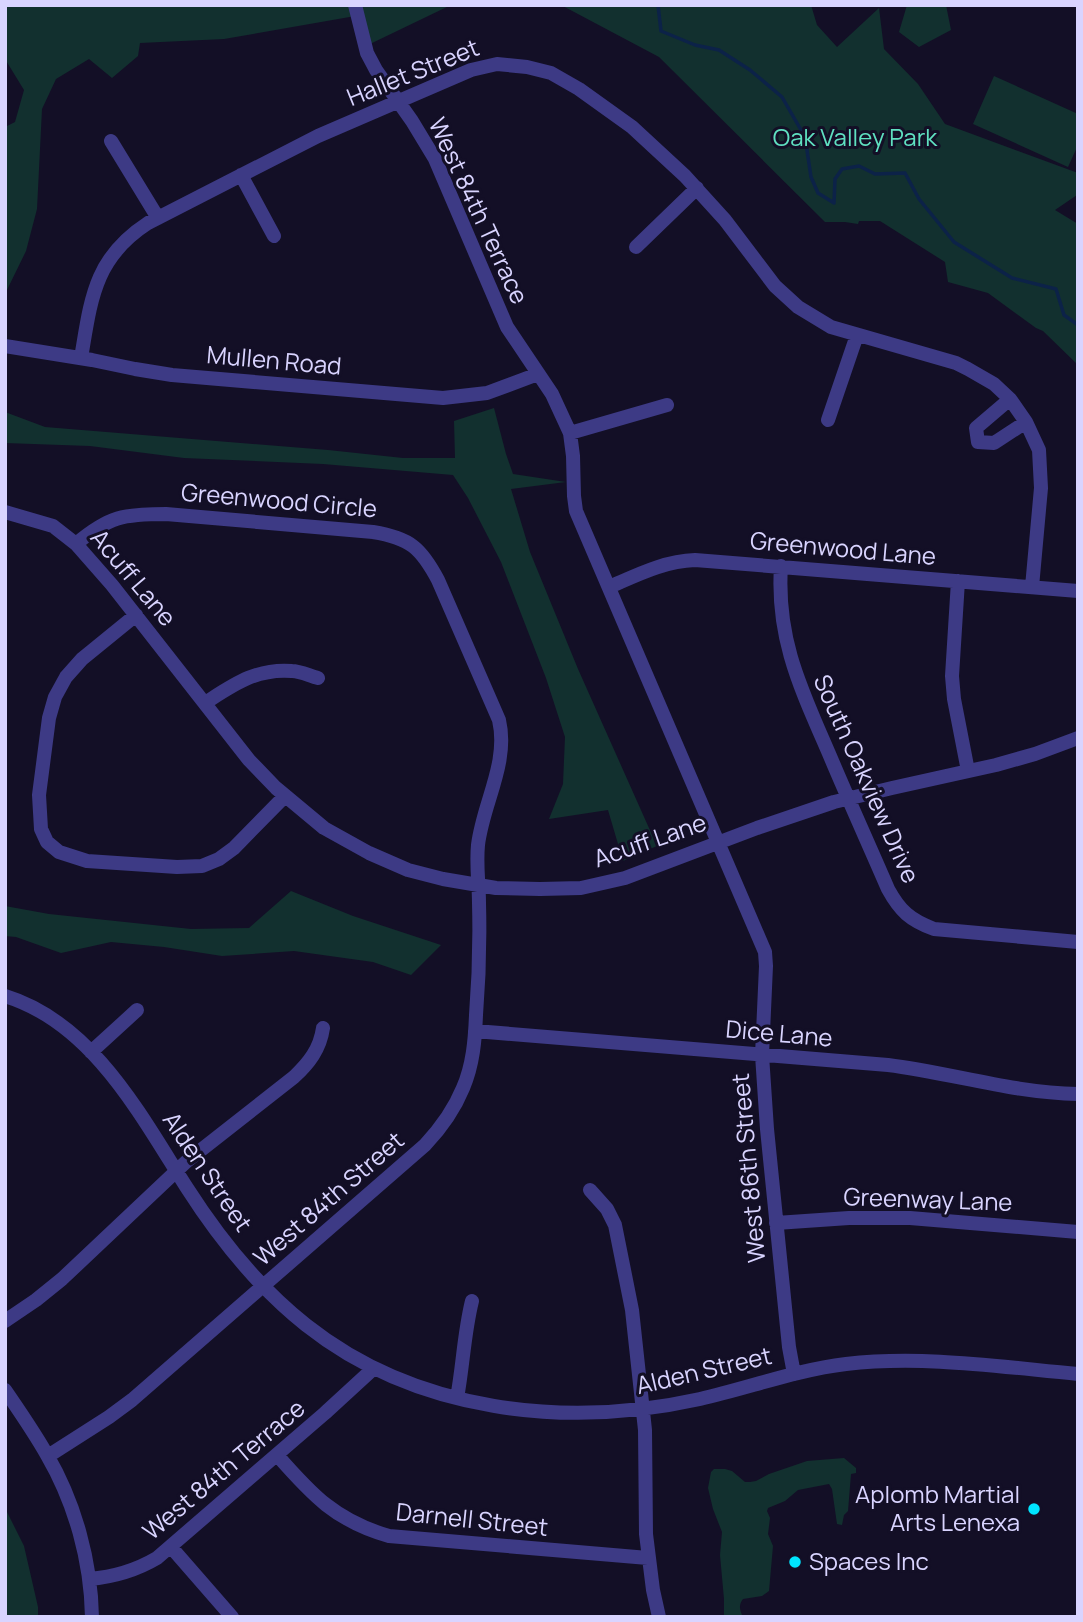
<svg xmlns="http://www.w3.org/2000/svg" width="1083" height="1622" font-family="Manrope,sans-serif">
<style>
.green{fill:#12302f}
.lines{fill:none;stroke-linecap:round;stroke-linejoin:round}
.stream{stroke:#0c2248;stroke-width:3.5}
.minor{stroke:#3d3a85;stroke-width:14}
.poi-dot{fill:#00e5ff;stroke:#130f26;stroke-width:2.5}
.labels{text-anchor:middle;stroke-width:6;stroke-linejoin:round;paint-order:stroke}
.street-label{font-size:24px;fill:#d9d4ff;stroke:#130f26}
.park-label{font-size:24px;fill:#5fe0c0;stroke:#130f26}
.poi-label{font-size:24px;fill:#d9d4ff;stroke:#130f26;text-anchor:end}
</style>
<rect width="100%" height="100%" fill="#130f26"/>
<path class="green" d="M5 5H451L370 44 361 15 224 39 140 43 138 56 112 78 89 59 56 79 42 109 37 209 26 251 6 292 5 127 15 122 24 90 5 59Z
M561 5H811L817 25 837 47 879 8 884 49 918 84 945 124 1078 173 1077 195 1055 210 1078 224V365L1043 331 1036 328 988 293 948 282 945 262 880 221H859L858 224 845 222H825L659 57Z
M907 5H946L951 30 919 47 899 32Z
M994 76 1078 114V145L1068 167 973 124Z
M494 408 506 454 513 474 566 482 511 489 530 552 578 669 657 846 623 861 608 810 549 819 563 784 565 737 546 678 501 562 468 498 453 475 323 464 184 458 90 446 5 443V412L45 427 328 450 403 458H455L454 421Z
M291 891 353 916 441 945 411 975 373 962 294 951 222 956 164 947 111 942 61 953 16 937 5 936V906L49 914 191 929 249 928Z
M844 1458 856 1468V1473L851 1474 848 1511 844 1515 842 1525 837 1524 832 1489 829 1484 798 1490 785 1501 768 1508 767 1511 770 1518 768 1534 773 1546 769 1591 762 1596 743 1599C738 1605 740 1611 743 1617H724V1599L720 1555 722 1532 713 1509 708 1488 711 1472 714 1469H725L732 1471 745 1482H750L756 1481 769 1474 807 1461Z
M5 1508 24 1546 38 1607V1617H5Z"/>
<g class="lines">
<path class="stream" d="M658 5 661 31 695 45 719 50 750 70 782 97 805 137 811 177 818 193 834 203 835 179 842 169 859 166 875 174 905 173 919 199 954 242 1012 278 1056 289 1064 315 1078 325"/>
<path class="minor" d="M355 5 367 53 376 70 412 121 435 159 507 327 552 394 570 433 573 456 574 496 576 511 765 952 766 966 762 1055 767 1129 789 1347 794 1374
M111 141 158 218
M241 175 274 236
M636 247 697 188
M5 346 92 360 135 369 172 375 443 398 487 393 538 374
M81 358C91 299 94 258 148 223L318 136 471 70 497 64 527 67 551 73 579 89 632 127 685 176 725 220 775 286 798 307 831 327 956 363 968 369 994 384 1010 399 1026 422 1039 450 1041 488 1032 587
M1010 399 976 428 978 442 994 443 1026 422
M828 420 857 335
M570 433 667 405
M5 512 53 526 76 544 112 585 249 760 276 788 324 828 369 853 408 870 443 879 496 888 540 889 581 888 625 878 757 828 834 802 892 788 996 765 1035 754 1078 738
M781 566C776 640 802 691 830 756 849 801 869 845 888 889 900 911 910 920 934 929L1078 942
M958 581 952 676 954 699 968 771
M609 587C637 575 664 561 695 560L1078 591
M136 615 82 659 66 677 55 697 49 718 39 795 41 829 47 842 59 852 87 861 177 867 202 866 219 859 234 848 285 796
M205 703C233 685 256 668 292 671 300 671 310 676 318 678
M5 996C93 1023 141 1116 187 1188 219 1238 258 1287 306 1325 416 1412 565 1429 700 1399 749 1388 796 1370 846 1364 923 1355 1001 1367 1078 1374
M475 1031 888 1065C952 1073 1013 1093 1078 1094
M91 1052 137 1010
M590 1190 607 1209 615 1225 632 1310 645 1430 646 1534 653 1590 659 1617
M776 1223 849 1218H910L1078 1232
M5 1321 36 1300 62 1279 187 1161 294 1077C309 1063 320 1049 323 1028
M5 1390C20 1412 34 1432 47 1455 75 1503 91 1561 92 1617
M457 1398C463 1366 464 1333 472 1301
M277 1455C312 1495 336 1521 389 1536L648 1558
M48 1456 109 1417 132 1400 425 1145C441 1128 454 1110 463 1088 473 1065 475 1040 476 1015 479 978 480 941 479 903 479 884 476 865 478 845 483 803 509 763 499 720L438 580C421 548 410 538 373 532L166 514C124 514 109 516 76 544
M171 1547 232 1617
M89 1579C114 1577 135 1571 157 1558L325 1413 374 1368"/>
</g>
<g class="poi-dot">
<circle cx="1034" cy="1509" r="7"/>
<circle cx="795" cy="1562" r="7"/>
</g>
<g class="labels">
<g class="street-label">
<text transform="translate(413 73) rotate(-22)" y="8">Hallet Street</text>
<text transform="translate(478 211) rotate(65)" y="8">West 84th Terrace</text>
<text transform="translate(274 361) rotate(5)" y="8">Mullen Road</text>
<text transform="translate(279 501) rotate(5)" y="8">Greenwood Circle</text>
<text transform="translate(843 549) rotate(5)" y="8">Greenwood Lane</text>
<text transform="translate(133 578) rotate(50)" y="8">Acuff Lane</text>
<text transform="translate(866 779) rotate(66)" y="8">South Oakview Drive</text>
<text transform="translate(650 841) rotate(-19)" y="8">Acuff Lane</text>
<text transform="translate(779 1034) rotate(5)" y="8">Dice Lane</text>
<text transform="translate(749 1168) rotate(-95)" y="8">West 86th Street</text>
<text transform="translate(207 1172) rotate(56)" y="8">Alden Street</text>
<text transform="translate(329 1199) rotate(-41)" y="8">West 84th Street</text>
<text transform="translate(928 1200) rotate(2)" y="8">Greenway Lane</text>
<text transform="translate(704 1371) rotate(-13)" y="8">Alden Street</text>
<text transform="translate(224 1470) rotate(-40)" y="8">West 84th Terrace</text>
<text transform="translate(472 1520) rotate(6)" y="8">Darnell Street</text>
</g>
<g class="park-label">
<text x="855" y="146">Oak Valley Park</text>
</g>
<g class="poi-label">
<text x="1020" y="1503">Aplomb Martial<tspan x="1020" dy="28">Arts Lenexa</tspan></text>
<text x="809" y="1570" text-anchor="start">Spaces Inc</text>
</g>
</g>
<rect width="1083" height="1622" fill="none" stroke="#d9d4ff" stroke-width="14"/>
</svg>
